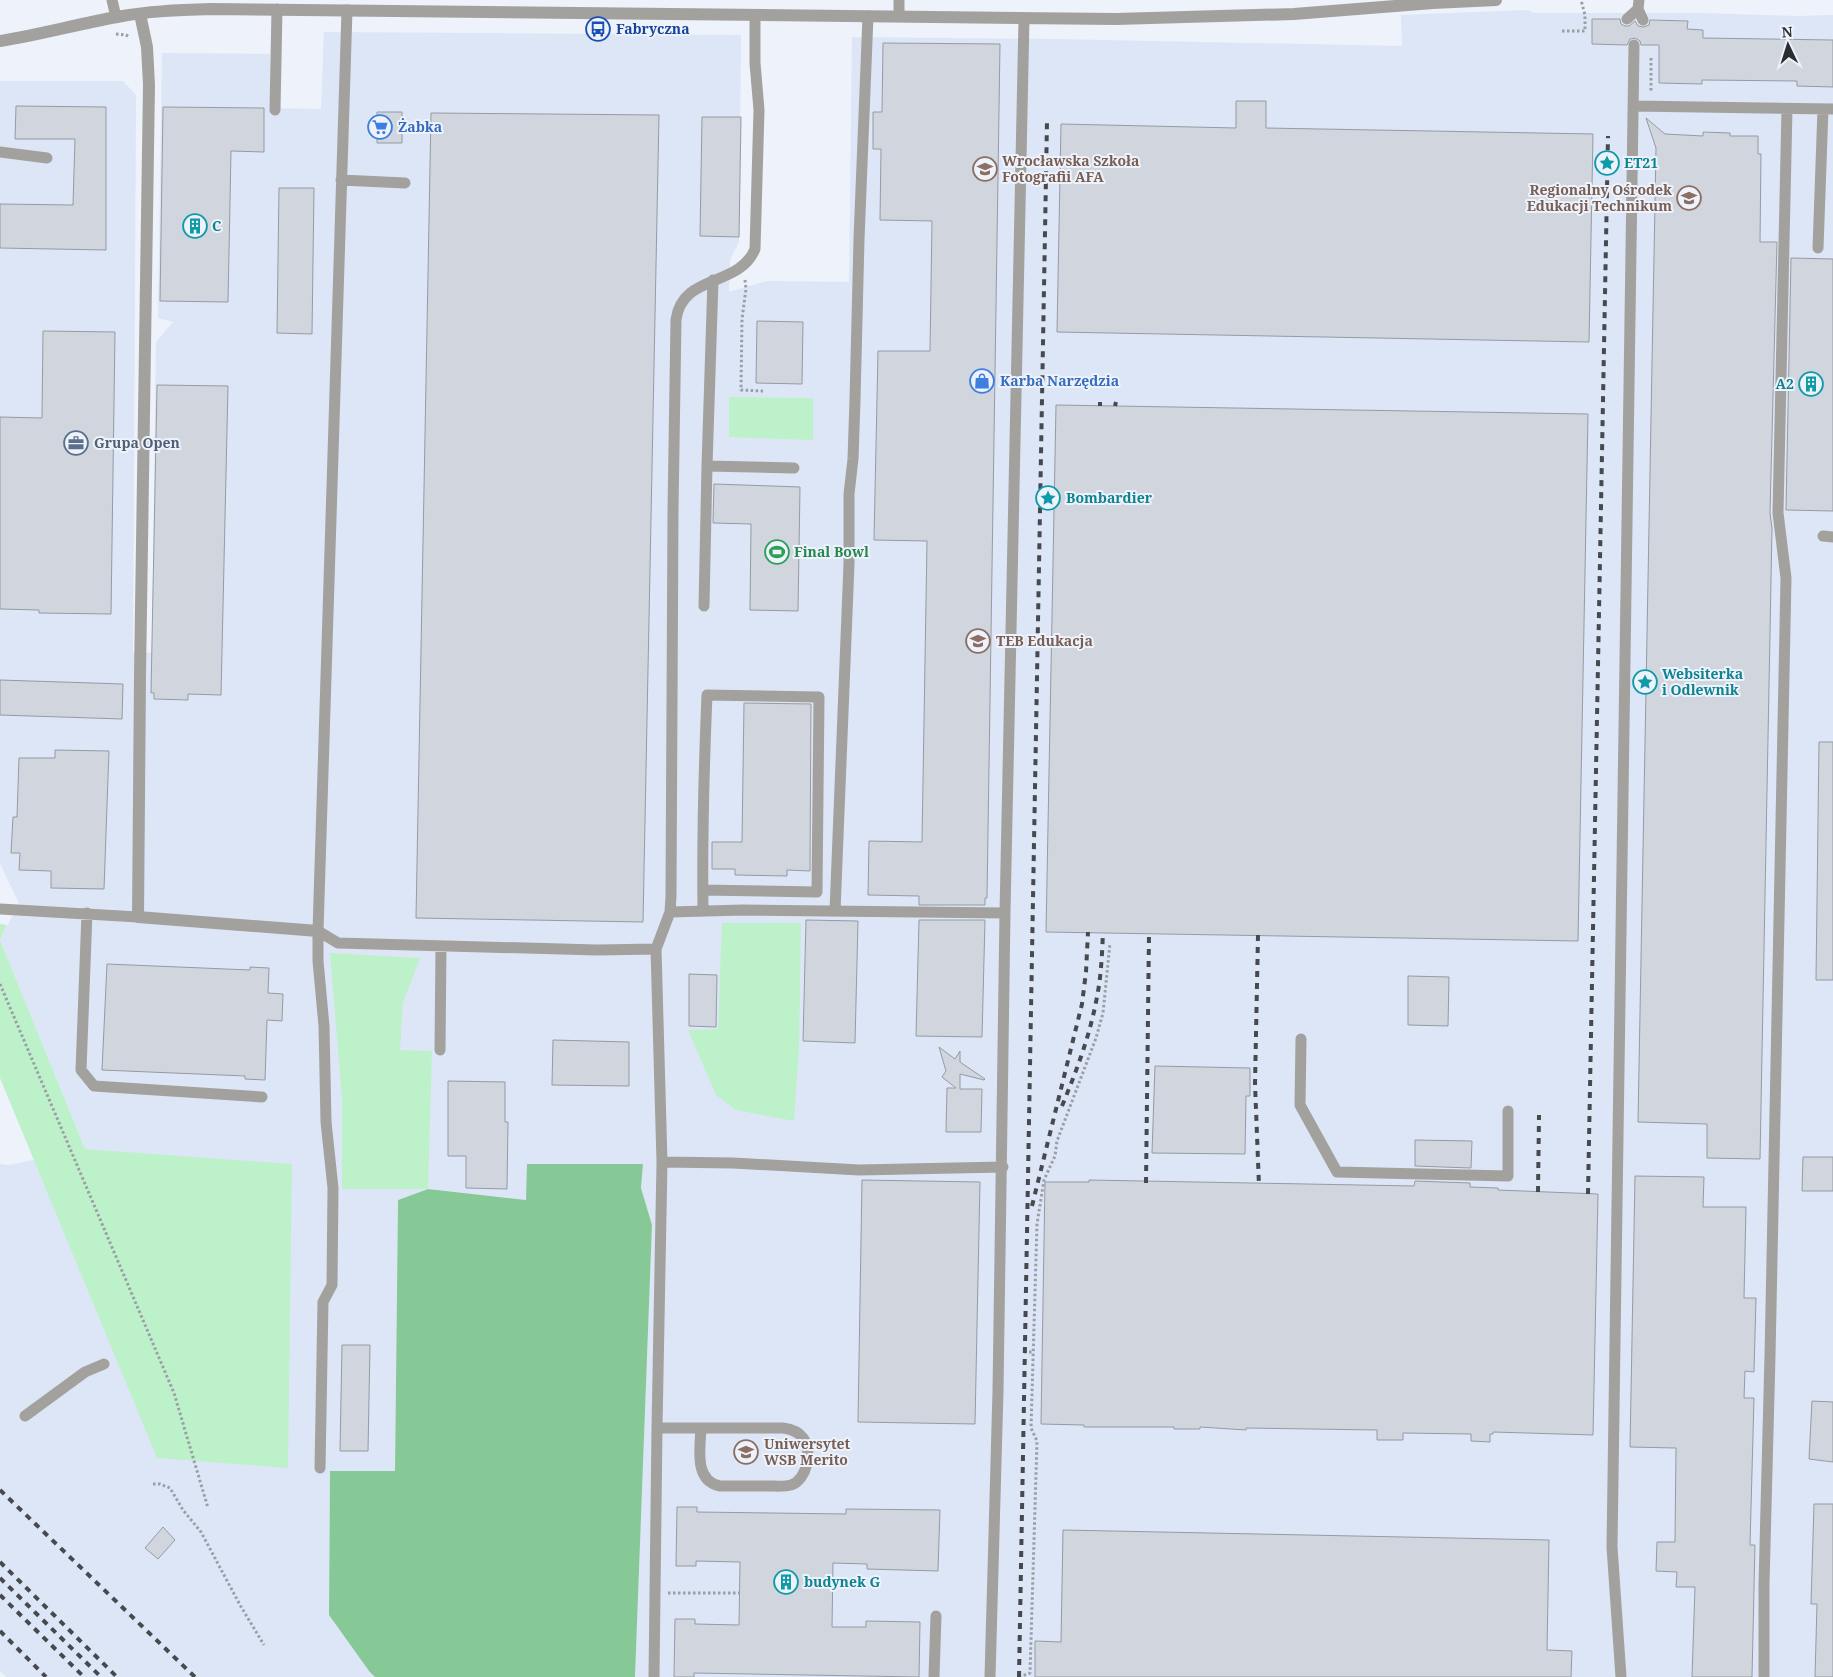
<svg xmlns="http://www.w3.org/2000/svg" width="1833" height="1677" font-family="'Noto Serif',serif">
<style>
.built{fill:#dde6f6}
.green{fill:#bdf1c9}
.forest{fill:#86c997}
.building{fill:#d0d5de;stroke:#969aa3}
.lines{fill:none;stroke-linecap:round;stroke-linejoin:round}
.path{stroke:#9a9ea5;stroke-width:3;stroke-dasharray:2.5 2.5;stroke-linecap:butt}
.service{stroke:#a3a19d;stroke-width:11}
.minor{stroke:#a3a19d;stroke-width:12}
.rail{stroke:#47494e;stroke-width:4;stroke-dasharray:6 6;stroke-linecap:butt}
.labels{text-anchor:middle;stroke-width:4;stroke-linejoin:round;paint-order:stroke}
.transit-label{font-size:14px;font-weight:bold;fill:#164399;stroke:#edf2fb;text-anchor:start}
.shop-label{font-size:14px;font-weight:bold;fill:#366cbe;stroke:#edf2fb;text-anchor:start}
.education-label{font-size:14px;font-weight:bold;fill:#785e54;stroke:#edf2fb;text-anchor:start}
.culture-label{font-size:14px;font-weight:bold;fill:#0d838f;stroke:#edf2fb;text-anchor:start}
.service-label{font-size:14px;font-weight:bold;fill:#4e5e75;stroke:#edf2fb;text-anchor:start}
.leisure-label{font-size:14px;font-weight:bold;fill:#27864d;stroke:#edf2fb;text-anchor:start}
</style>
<rect width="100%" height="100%" fill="#edf2fb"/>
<path class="built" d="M1529 10 1533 13H1702L1798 16 1833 15V1677H635L652 1225 641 1188 643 1165 527 1164V1200L428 1189 398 1200 395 1471 330 1472 329 1615 369 1671 471 1677H6L0 1671V1164L9 1165 85 1149 0 940 19 903 0 864V81H123L136 95 133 652 152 653 156 342 173 322 158 318 162 53 270 54 271 108 321 109 324 32 741 35 739 242 730 260 729 292 767 281 849 282 852 37 1054 39 1402 46 1401 15Z"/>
<path class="green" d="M729 397 813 398V440L729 437Z
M722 923H801L799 1049 794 1121 736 1110 716 1095 688 1030 718 1029Z
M0 924 7 925 0 940 85 1149 292 1164 288 1468 157 1458 0 1078Z
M330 953 420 958 403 1003 400 1050 432 1051 428 1189H342V1099Z"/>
<path class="forest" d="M527 1164H643L641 1188 652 1225 635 1677H375L369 1671 329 1615 330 1471H395L398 1200 428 1189 526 1200Z"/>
<path class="building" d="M1592 19H1620L1621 24 1625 26H1629L1635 21 1638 26 1643 27 1649 25 1650 20 1688 21 1687 29 1703 30V38L1833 40V87L1797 86V81L1702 80V84L1659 83V45H1641L1640 41 1635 38 1630 39 1627 45 1592 44Z
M883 43 1000 44 987 898H985V905H919V896L868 895 869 841 922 842 927 541 874 540 878 351H930L932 221 880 220 881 149H873V112H882Z
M1236 101H1266V128L1593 134 1589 342 1057 332 1061 124 1236 128Z
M16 106 106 107V250L0 248V204L73 205 75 139H15Z
M163 107 264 108V152L231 151 228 302 160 301Z
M377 112H402V143H377Z
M431 113 659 115 643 922 416 918Z
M702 117H741L739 237 700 236Z
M1646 118 1665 134 1703 136V132L1730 133V136H1758V154H1761L1760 242H1777L1770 513 1772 528 1760 1159 1707 1158V1124L1638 1122 1656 148Z
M279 188H314L312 334 277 333Z
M1791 258 1833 259V511L1786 510Z
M757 321 803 322 802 384 756 383Z
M43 331 115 332 111 614 39 613V610L0 609V417L42 418Z
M157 385 228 386 221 695 188 694V700L154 699V693H151Z
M1056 405 1588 414 1578 941 1046 932Z
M714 484 800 487 798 611 750 610 751 524 713 523Z
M0 680 123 684 122 719 0 715Z
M744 703 811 704 810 871 787 870V876L735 875V869H712V842H742Z
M1819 742H1833V980H1816Z
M55 750 109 751 104 889 51 888V871L19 870 20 853H11L13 817H17L19 758H55Z
M806 920 858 921 855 1043 803 1041Z
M919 920H985L982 1037 916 1036Z
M107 964 250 970V967L269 968 268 993 283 994 282 1021 267 1020 265 1080 245 1079V1076L102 1070Z
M689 974 717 975 716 1027 689 1026Z
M1408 976 1449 977 1448 1026 1408 1025Z
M553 1040 629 1042V1086L552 1085Z
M939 1047 955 1059 960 1051V1062L985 1079 984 1080 960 1074V1089H982L981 1132H946L947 1088H956L942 1077 946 1071Z
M1155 1066 1250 1068V1096H1246L1245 1154 1152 1153Z
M448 1081 505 1082V1122H508L507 1189 466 1188V1156H448Z
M1415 1140 1472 1141 1471 1168 1415 1166Z
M1803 1157H1833V1191H1802Z
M1635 1176 1704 1177 1703 1207H1746L1744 1298H1756L1754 1372 1745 1371 1744 1398H1754L1750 1545H1755L1752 1677H1692L1695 1587H1676L1677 1572 1656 1571 1657 1542H1675L1676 1448 1630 1447Z
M862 1180 980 1182 975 1424 858 1422Z
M1089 1180 1414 1186 1415 1181 1470 1183V1187L1498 1188V1190L1598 1194 1593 1435 1493 1432V1434H1490V1442L1471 1441V1434L1403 1433V1440H1377V1430L1246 1428V1430L1200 1427V1429H1174V1427H1084V1425L1041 1424 1045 1182H1089Z
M342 1345H370L368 1451H340Z
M1812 1401 1833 1402V1462L1809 1459Z
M1814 1504H1833V1677H1815L1817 1604H1811Z
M677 1507H697V1512L846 1514V1509L940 1510 938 1571 867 1569V1564L833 1563 832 1627H866V1621L920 1622 919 1677 694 1673V1677H674L675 1619H695V1624L739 1625 740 1562 696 1561V1566H676Z
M163 1527 175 1540 158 1559 145 1548Z
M1063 1530 1549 1540 1547 1650 1572 1651 1571 1677H1035V1641L1061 1642Z"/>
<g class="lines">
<path class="path" d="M1562 31H1585V15L1581 0
M116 34 126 35 129 37
M1651 58V92
M745 280 746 289 742 319 741 390 763 391
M0 984 174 1393 208 1508
M1024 1352H1033
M153 1484H160L170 1488 183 1510 201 1532 240 1605 264 1645
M668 1593H740
M1019 1677 1030 1673 1037 1441 1031 1428 1037 1224 1044 1180 1055 1156 1057 1141 1096 1038 1103 1013 1110 943"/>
<path class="service" d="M112 0 116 17
M1639 0 1638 9 1643 20
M899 16V0
M1627 19 1638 9
M1633 106 1833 109
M275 110 277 9
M0 152 47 158
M341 180 405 183
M1818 248 1823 109
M713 280 707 466 794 468
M1823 536 1833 537
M704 606 707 466
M0 909 138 917
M703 911C702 839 704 766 707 695L819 697 817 892 703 890
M835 911 849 564V494L853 459 855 400 859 239 868 16
M670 912 743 910 1005 913
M87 913 81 1070 94 1086 262 1097
M318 931 338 943 597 950 656 949 662 1162 733 1163 859 1170 1003 1167
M656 949 670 912 671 896 673 510 676 320C682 273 739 288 755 249L759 110 755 63V15
M1301 1039 1300 1105 1337 1172 1508 1176V1111
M440 1050 441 946
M25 1416 85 1372 104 1364
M657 1428H783C791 1429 798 1431 803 1438 813 1450 807 1480 791 1485 784 1487 775 1486 768 1486 752 1486 736 1486 720 1486 694 1481 700 1449 701 1428
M320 1468 323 1302 332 1285 333 1188 326 1122 324 1026 318 961V931L347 10
M654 1677 657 1428 662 1162
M934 1677 936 1616
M990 1677 998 1391 1005 913 1024 19
M1621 1677 1612 1547 1634 45
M1764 1677V1584L1770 1356 1786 578 1778 513 1787 109"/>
<path class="minor" d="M140 14 147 47 149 85 140 675 138 917 318 931
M0 41C39 35 78 24 117 17 148 11 180 10 212 9L1116 19 1294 14 1433 3 1496 0"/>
<path class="rail" d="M1100 406V402
M1115 406 1116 402
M1258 935 1255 1084 1259 1186
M1062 1106C1076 1072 1089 1038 1096 1002 1101 979 1102 956 1103 932
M1146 1183 1149 933
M1538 1192 1539 1115
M1588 1194 1608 136
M1032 1206 1082 1004 1086 972 1088 932
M0 1490 195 1677
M0 1562 117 1677
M0 1578 101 1677
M0 1595 84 1677
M0 1631 46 1677
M1019 1677 1047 121"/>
</g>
<defs>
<g id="bus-ring" transform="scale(1.25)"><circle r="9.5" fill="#edf2fb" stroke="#1a4fb4" stroke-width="1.5"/><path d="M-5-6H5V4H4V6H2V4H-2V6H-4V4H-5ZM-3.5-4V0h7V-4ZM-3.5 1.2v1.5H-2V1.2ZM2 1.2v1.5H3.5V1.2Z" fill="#1a4fb4"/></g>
<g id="supermarket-ring" transform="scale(1.25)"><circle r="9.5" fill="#edf2fb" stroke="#3f7fe0" stroke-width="1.5"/><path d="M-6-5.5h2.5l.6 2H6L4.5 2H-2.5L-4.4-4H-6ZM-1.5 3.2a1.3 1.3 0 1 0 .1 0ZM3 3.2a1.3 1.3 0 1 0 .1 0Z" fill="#3f7fe0"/></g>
<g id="sight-ring" transform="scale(1.25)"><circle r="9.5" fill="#edf2fb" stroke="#0f9aa8" stroke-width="1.5"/><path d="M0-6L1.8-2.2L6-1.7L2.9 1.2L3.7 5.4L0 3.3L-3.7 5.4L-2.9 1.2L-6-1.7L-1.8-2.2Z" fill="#0f9aa8"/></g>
<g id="university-ring" transform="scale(1.25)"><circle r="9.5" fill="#edf2fb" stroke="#8d6e63" stroke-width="1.5"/><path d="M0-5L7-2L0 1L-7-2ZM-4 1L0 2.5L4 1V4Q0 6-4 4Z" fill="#8d6e63"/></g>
<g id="school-ring" transform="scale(1.25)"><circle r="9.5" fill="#edf2fb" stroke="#8d6e63" stroke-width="1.5"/><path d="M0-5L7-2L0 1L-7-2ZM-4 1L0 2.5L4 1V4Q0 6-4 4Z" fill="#8d6e63"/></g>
<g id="building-ring" transform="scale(1.25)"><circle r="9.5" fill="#edf2fb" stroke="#0f9aa8" stroke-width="1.5"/><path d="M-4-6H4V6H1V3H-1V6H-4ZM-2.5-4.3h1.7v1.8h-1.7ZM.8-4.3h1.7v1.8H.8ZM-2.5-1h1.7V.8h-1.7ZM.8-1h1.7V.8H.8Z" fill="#0f9aa8"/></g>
<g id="shop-ring" transform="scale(1.25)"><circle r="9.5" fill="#edf2fb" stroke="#3f7fe0" stroke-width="1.5"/><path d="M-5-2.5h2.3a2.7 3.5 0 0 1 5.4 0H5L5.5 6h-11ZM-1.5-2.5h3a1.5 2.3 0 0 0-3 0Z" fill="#3f7fe0"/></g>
<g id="office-ring" transform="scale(1.25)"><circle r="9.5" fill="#edf2fb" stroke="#5c6f8a" stroke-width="1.5"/><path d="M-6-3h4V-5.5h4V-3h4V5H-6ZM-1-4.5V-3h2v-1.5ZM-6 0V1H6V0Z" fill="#5c6f8a"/></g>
<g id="stadium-ring" transform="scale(1.25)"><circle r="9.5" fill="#edf2fb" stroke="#2e9e5b" stroke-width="1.5"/><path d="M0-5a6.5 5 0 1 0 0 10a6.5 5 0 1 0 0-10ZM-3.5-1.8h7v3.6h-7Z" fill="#2e9e5b"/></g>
</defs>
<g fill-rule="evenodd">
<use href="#bus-ring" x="598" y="29"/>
<use href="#supermarket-ring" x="380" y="127"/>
<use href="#sight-ring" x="1607" y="163"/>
<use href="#university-ring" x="985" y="169"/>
<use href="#school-ring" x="1689" y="198"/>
<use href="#building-ring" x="195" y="226"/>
<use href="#shop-ring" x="982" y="381"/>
<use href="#building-ring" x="1811" y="384"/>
<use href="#office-ring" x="76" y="443"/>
<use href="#sight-ring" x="1048" y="498"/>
<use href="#stadium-ring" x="777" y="552"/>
<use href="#school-ring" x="978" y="641"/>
<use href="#sight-ring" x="1645" y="682"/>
<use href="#university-ring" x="746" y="1452"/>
<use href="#building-ring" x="786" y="1582"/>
</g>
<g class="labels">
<g class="transit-label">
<text x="616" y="34">Fabryczna</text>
</g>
<g class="shop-label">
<text x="398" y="132">Żabka</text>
<text x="1000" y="386">Karba Narzędzia</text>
</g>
<g class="education-label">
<text x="1002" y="166">Wrocławska Szkoła<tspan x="1002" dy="16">Fotografii AFA</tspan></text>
<text x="1672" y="195" text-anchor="end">Regionalny Ośrodek<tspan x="1672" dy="16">Edukacji Technikum</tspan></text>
<text x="996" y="646">TEB Edukacja</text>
<text x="764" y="1449">Uniwersytet<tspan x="764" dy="16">WSB Merito</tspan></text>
</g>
<g class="culture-label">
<text x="1624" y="168">ET21</text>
<text x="212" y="231">C</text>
<text x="1794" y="389" text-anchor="end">A2</text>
<text x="1066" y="503">Bombardier</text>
<text x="1662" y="679">Websiterka<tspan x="1662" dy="16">i Odlewnik</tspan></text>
<text x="804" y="1587">budynek G</text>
</g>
<g class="service-label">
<text x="94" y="448">Grupa Open</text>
</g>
<g class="leisure-label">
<text x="794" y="557">Final Bowl</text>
</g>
</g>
<g transform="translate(1788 45) rotate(356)" stroke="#edf2fb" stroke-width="4" paint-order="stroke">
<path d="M0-4L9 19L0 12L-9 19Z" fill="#2a2c30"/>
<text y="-8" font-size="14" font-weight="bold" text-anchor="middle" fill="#2a2c30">N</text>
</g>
</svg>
